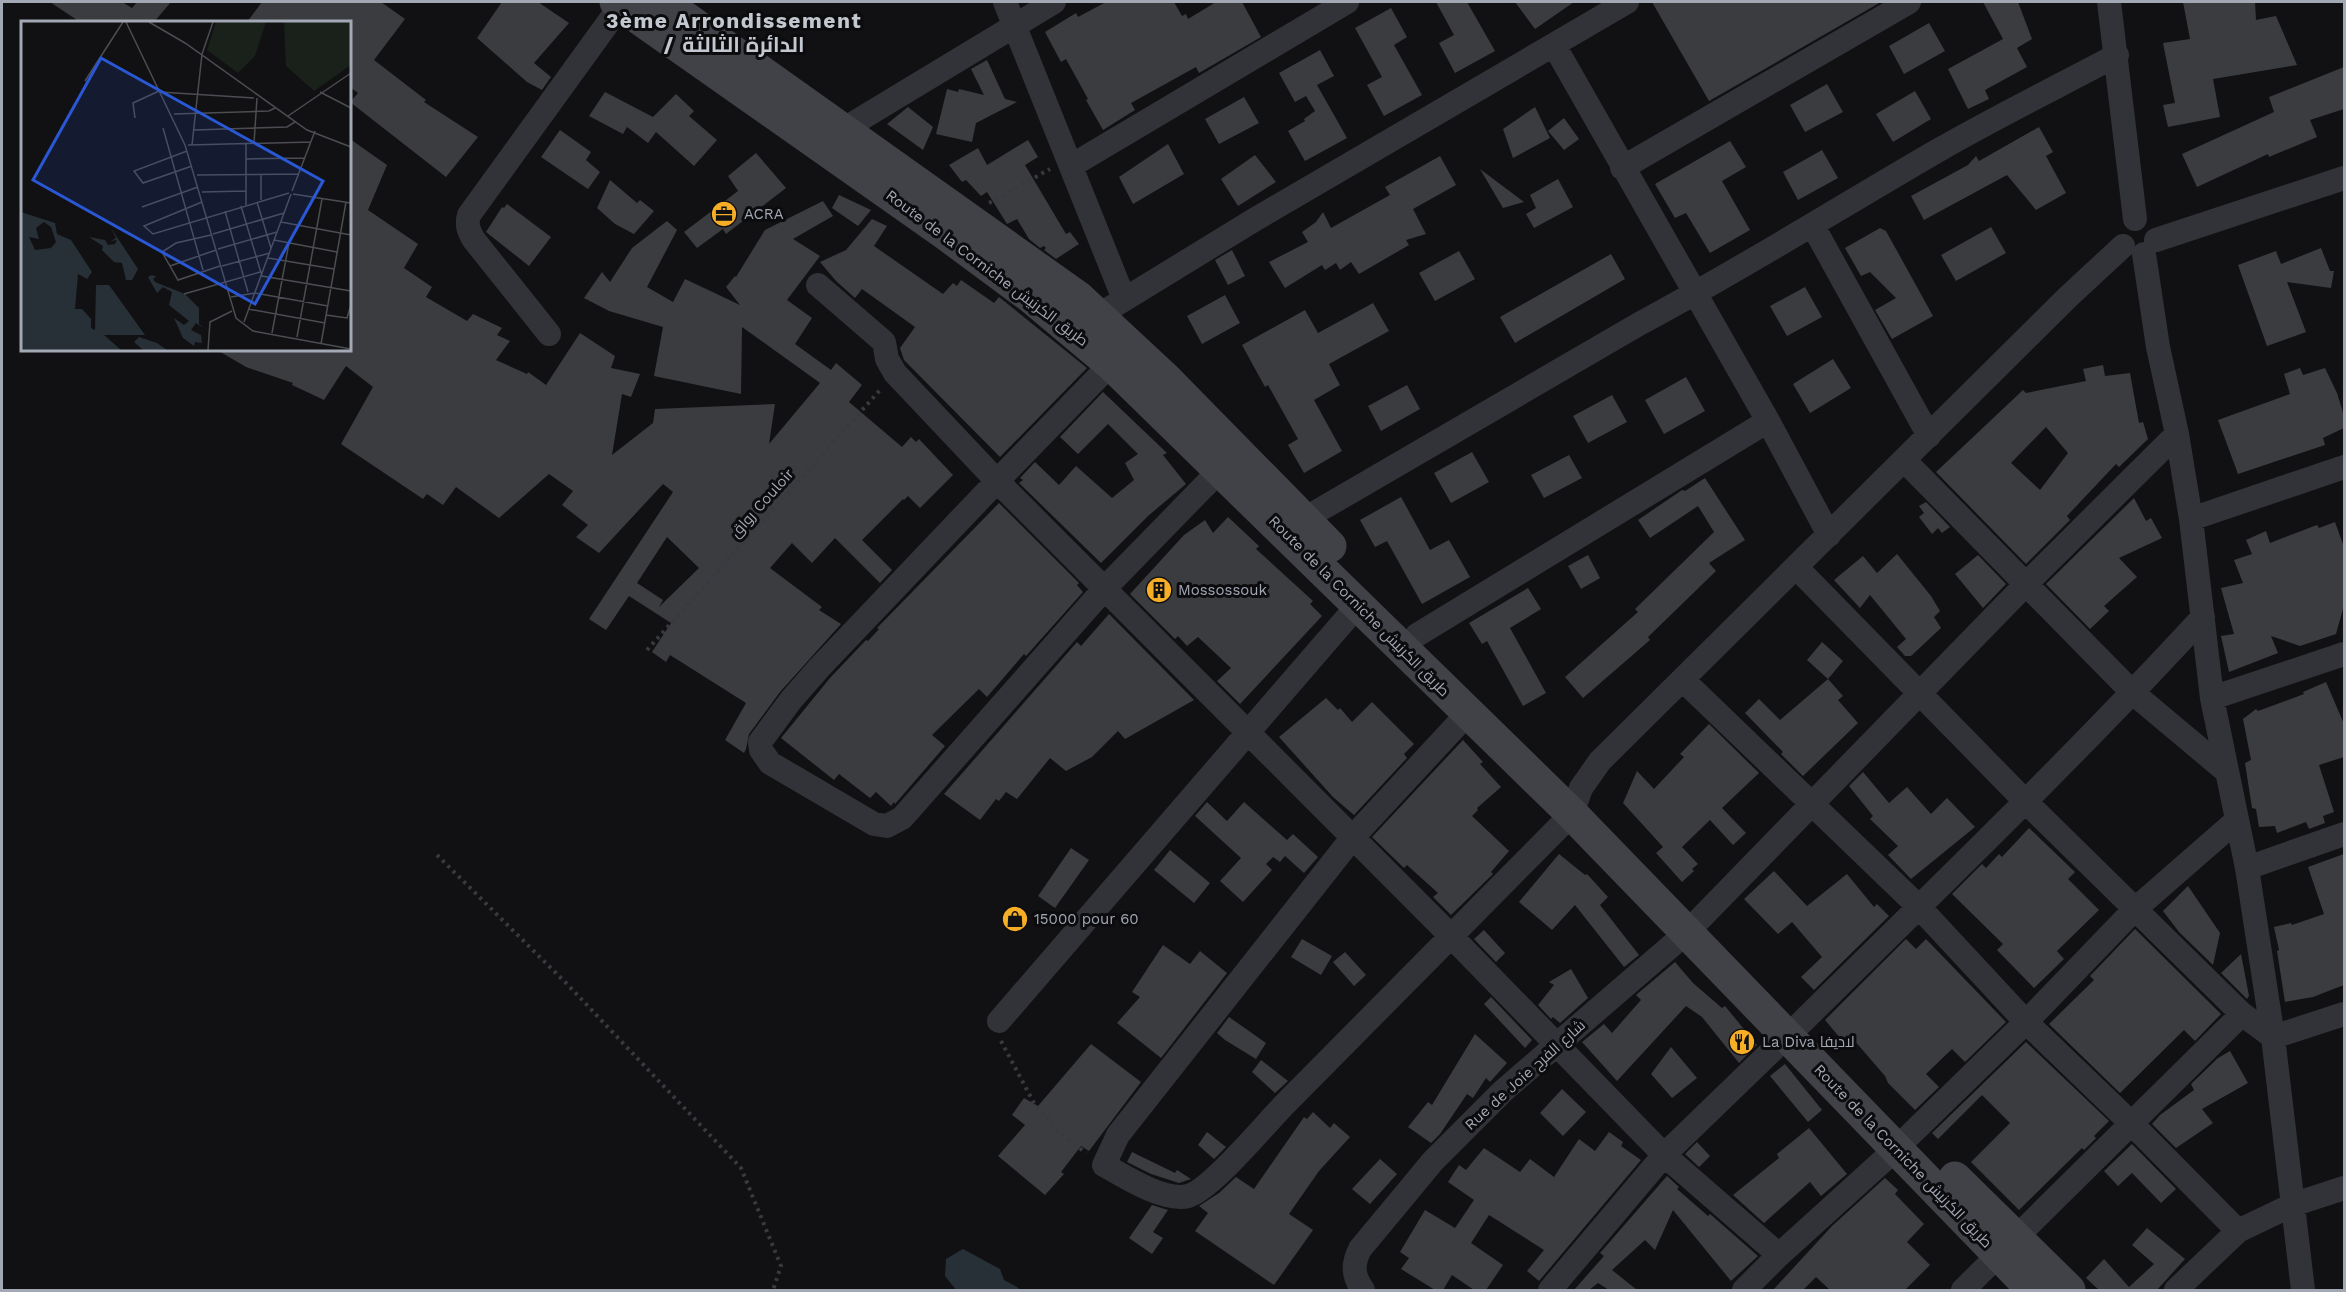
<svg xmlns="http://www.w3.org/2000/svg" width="2346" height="1292" font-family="'Work Sans',Cairo,sans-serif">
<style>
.water{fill:#273037}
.building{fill:#3b3c40;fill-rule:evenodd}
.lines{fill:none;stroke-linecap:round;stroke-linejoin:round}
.path{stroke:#383a3f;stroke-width:4;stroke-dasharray:3 4.5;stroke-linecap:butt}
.street{stroke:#323338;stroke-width:24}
.secondary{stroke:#404248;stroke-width:33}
.labels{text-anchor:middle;stroke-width:6;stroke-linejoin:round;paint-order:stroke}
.poi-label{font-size:15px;fill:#a2a8b4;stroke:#0c0c0e;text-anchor:start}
.street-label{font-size:15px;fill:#a2a8b4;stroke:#0c0c0e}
.district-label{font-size:21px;font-weight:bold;letter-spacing:1.5px;fill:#c3c7d0;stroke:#0c0c0e}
.inset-road{fill:none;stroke:#4b4d53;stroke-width:1.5}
.view{fill:#2a57d4;fill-opacity:0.15;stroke:#2a57d4;stroke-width:3}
.inset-edge{fill:none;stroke:#a2a8b4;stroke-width:3}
</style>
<rect width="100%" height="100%" fill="#111113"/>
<path class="water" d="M963 1249 1000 1269 1004 1280 1017 1287 1020 1290H956L945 1276 946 1259Z"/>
<path class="building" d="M50 2H122L132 8 137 2H171L154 22H80Z
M262 2H381L405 19 374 60 426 100 424 102 478 137 446 177 350 102 358 93 350 87V22H247Z
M502 2H538L569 23 534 63 551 77 542 90 527 82 477 38Z
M1106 2H1174L1182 16 1186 14 1188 19 1216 2H1242L1261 37 1199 73 1196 67 1131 103 1135 110 1103 130 1086 100 1088 99 1066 59 1061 62 1045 32 1076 13 1078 17Z
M1436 2H1467L1495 51 1455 73 1439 43 1454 35Z
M1515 2H1574L1535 29Z
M1652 2H1881L1709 101Z
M1983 2H2018L2032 39 2017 48 2027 67 1985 90 1989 99 1968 109 1948 69 2003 39Z
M2183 2H2255L2256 20 2276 16 2297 65 2213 79 2220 117 2168 127 2163 105 2175 103 2163 43 2190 39Z
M1391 8 1407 37 1394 45 1422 95 1384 116 1367 85 1382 77 1355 28Z
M1929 23 1945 51 1904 74 1889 46Z
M1320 50 1334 76 1317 85 1347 138 1305 161 1288 131 1305 121 1304 119 1315 111 1306 96 1295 102 1279 73Z
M987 60 1005 99 1017 102 976 123 972 142 936 134 947 89 958 92 959 89 984 95 971 69Z
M2344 67V109L2310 120 2317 137 2269 157 2268 154 2197 187 2182 154 2274 112 2269 97Z
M1827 84 1843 112 1805 132 1790 105Z
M1915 91 1931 119 1893 142 1876 114Z
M605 92 653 117 676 94 694 111 689 116 717 140 694 166 656 132 648 143 627 127 623 134 589 116Z
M1244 97 1259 123 1219 144 1205 119Z
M908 107 933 127 923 150 887 124Z
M1535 107 1550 138 1513 158 1503 129Z
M1564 118 1579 139 1564 150 1548 131Z
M2039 127 2053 152 2046 156 2066 193 2036 210 2007 175 1924 220 1911 196 1968 165 1976 156 1979 161Z
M560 130 591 152 586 160 600 172 588 189 541 157Z
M350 139 387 165 368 210 418 244 404 268 432 287 426 297 467 321 473 314 502 328 497 335 510 341 496 360 527 374 528 372 546 385 580 333 615 356 611 368 640 374 631 397 622 394 612 455 653 423 655 409 775 404 769 444 820 383 742 327 741 394 654 376 663 327 609 311 584 298 602 272 610 282 632 248 667 221 677 230 647 287 673 302 685 279 740 305 726 287 735 276 736 277 765 230 823 201 833 216 793 239 820 256 787 300 812 318 795 344 831 370 836 363 862 385 849 402 902 447 911 437 916 442 919 439 953 475 920 508 908 496 904 500 903 499 862 540 892 570 880 583 835 538 812 563 792 543 770 568 822 607 819 610 841 624 780 692 749 734 746 749 744 753 725 740 746 703 670 655 666 662 652 652 671 623 629 596 606 630 589 619 673 492 663 484 599 553 576 537 588 525 562 505 573 491 549 474 499 518 456 487 443 505 427 494 423 499 341 444 373 387 346 366 324 400 292 385 293 383 246 367 217 350H350ZM667 537 699 568 659 607 663 600 637 583Z
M1028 140 1038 157 1025 165 1066 234 1070 232 1079 244 1056 259 1044 250 1046 248 1044 246 1040 248 1029 239 1017 219 1007 224 987 192 981 196 966 180 962 182 949 165 978 148 987 165Z
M1730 141 1746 167 1722 181 1750 230 1710 253 1686 213 1675 218 1655 184Z
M1168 144 1184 174 1133 204 1119 177Z
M1822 150 1838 178 1798 200 1783 172Z
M756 153 786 188 726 234 723 229 697 248 684 232 738 191 728 176Z
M1255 155 1276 182 1238 206 1221 179Z
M1440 156 1456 185 1413 209 1426 234 1406 240 1409 245 1359 274 1351 262 1340 270 1336 263 1325 270 1322 265 1285 288 1269 262 1308 242 1302 232 1316 222 1323 212 1331 228 1390 195 1385 187Z
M1480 169 1524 202 1503 208Z
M1558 179 1573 207 1534 228 1526 214 1536 208 1530 195Z
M610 180 637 203 640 200 654 211 634 234 615 224 597 208Z
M839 195 871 210 858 226 832 208Z
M507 204 551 237 529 266 486 232 502 207 504 208Z
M872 219 887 226 874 246 943 294 953 283 957 286 961 280 994 303 999 297 1087 368 1000 457 904 360 900 348 915 327 862 289 855 298 836 281 820 262 846 250Z
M1991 227 2006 253 1956 281 1941 255Z
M1880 228 1886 231 1933 316 1892 339 1875 310 1896 298 1870 272 1861 276 1845 248Z
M2321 248 2330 271H2334L2331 288 2287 282 2306 332 2267 346 2238 265 2276 251 2281 264Z
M1232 250 1245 276 1228 285 1215 260Z
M1459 251 1475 279 1435 301 1419 273Z
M1611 254 1625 279 1515 343 1500 317Z
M1805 287 1822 317 1787 336 1770 306Z
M1225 295 1240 323 1202 344 1187 316Z
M1373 303 1389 331 1329 364 1340 385 1314 400 1342 451 1304 473 1288 445 1298 439 1268 385 1265 387 1242 345 1305 310 1318 333Z
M1833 359 1851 388 1810 413 1793 384Z
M2103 365 2105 376 2130 373 2139 423 2143 422 2148 439 2119 467 2116 464 2067 516 2070 520 2026 564 1936 472 2023 390 2026 393 2086 381 2083 369ZM2046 427 2068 453 2040 490 2011 463Z
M2300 368 2303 375 2325 368 2337 393 2344 416V428L2323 438 2325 445 2238 474 2218 420 2290 394 2284 374Z
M1686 377 1705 411 1664 434 1645 400Z
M1407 385 1420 409 1381 431 1368 406Z
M1103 392 1167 453 1163 455 1186 484 1148 516 1101 563 1019 483 1023 480 1020 478 1035 462 1059 485 1076 466 1112 498 1134 480 1125 463 1138 454 1108 424 1078 454 1060 437Z
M1612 395 1627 422 1588 443 1573 416Z
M1472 452 1489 482 1451 503 1434 473Z
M1569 455 1582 478 1544 498 1531 475Z
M1705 478 1745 540 1709 563 1716 571 1648 637 1650 640 1583 698 1565 677 1638 612 1635 609 1714 532 1698 506 1650 538 1638 520 1682 490 1685 491Z
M1401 497 1430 550 1449 540 1470 577 1422 604 1387 541 1375 547 1360 520Z
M2134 498 2146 521 2151 518 2162 538 2119 558 2137 577 2104 606 2109 611 2090 629 2046 584Z
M1926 502 1950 527 1942 533 1938 528 1932 534 1919 517 1924 513 1919 506Z
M999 503 1079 583 1077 585 1083 592 1026 656 1024 654 987 697 979 689 932 735 945 746 895 804 894 802 891 806 876 792 870 798 839 774 834 780 781 738 830 678 866 640 868 641 879 629 877 628Z
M1228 517 1259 546 1256 549 1313 601 1310 604 1322 616 1240 704 1217 681 1231 668 1198 637 1187 646 1178 636 1175 639 1130 594 1184 535 1205 520 1213 533Z
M2335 522 2344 547V605L2336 634 2300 646 2271 636 2278 653 2229 672 2221 636 2234 634 2221 588 2243 583 2234 560 2252 554 2246 540 2266 531 2270 543 2317 525 2319 528Z
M1897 554 1931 596 1940 611 1934 617 1941 628 1911 656H1905L1897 647 1906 639 1870 595 1860 608 1834 580 1863 556 1877 573Z
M1588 555 1600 578 1581 589 1568 566Z
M1978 555 2006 584 1983 608 1955 574Z
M1528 588 1541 609 1510 628 1546 693 1523 706 1487 641 1482 644 1469 623Z
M1109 614 1194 700 1125 739 1118 731 1092 757 1066 771 1050 758 1017 799 1006 792 999 801 996 799 980 820 944 794 1077 642 1081 646Z
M1822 642 1843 661 1828 679 1807 660Z
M1828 679 1843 696 1838 700 1858 723 1803 776 1781 754 1783 752 1745 713 1759 699 1780 720Z
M2326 682 2344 724V757L2319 765 2334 812 2323 816 2325 823 2309 829 2306 822 2277 833 2275 826 2259 827 2256 809 2252 808 2245 763 2251 760 2243 719 2256 709 2258 711 2304 694 2303 692Z
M1326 698 1338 710 1340 708 1352 722 1372 702 1414 744 1404 754 1407 758 1354 815 1333 797 1279 737Z
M1709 724 1759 773 1722 808 1746 833 1733 845 1710 820 1682 847 1698 864 1692 869 1694 871 1682 882 1656 853 1663 847 1623 803 1637 771 1654 789 1684 757 1680 754Z
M1463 740 1483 762 1480 764 1501 787 1477 808 1478 810 1472 816 1509 851 1491 872 1493 874 1451 915 1433 897 1438 893 1407 865 1404 868 1372 837Z
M1863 772 1889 803 1907 787 1931 814 1947 798 1975 827 1911 879 1888 855 1898 846 1870 819 1873 816 1849 786Z
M1207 802 1227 821 1244 802 1287 840 1293 834 1318 857 1304 873 1285 856 1280 862 1273 857 1266 864 1272 870 1243 902 1220 881 1241 858 1195 816Z
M2029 828 2075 872 2068 879 2099 910 2057 951 2064 959 2034 988 1997 950 2003 944 1952 894 1982 864 1986 868 1999 854 2002 857Z
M1071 848 1089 860 1055 908 1038 896Z
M1170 850 1210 883 1194 903 1154 870Z
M1559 854 1585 875 1587 874 1608 897 1600 905 1639 955 1624 967 1575 905 1552 930 1519 902Z
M2344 854V985L2313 997 2285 1002 2277 951 2279 950 2274 927 2291 923 2292 925 2324 914 2308 867Z
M1774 871 1807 906 1847 874 1874 907 1877 904 1889 916 1814 990 1801 977 1822 957 1792 922 1778 934 1744 899Z
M2188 886 2220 933 2213 965 2179 932 2163 911Z
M2135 929 2221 1014 2195 1041 2184 1030 2120 1093 2049 1024 2094 980 2090 976Z
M1484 930 1505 953 1496 962 1474 939Z
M1302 939 1332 956 1321 975 1291 957Z
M1906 939 1916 949 1926 939 2006 1022 1965 1062 1952 1049 1926 1074 1939 1087 1915 1110 1888 1083 1885 1076 1853 1039 1846 1045 1825 1020Z
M1163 945 1190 964 1200 951 1227 973 1161 1058 1117 1023 1140 997 1132 992Z
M1345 952 1366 975 1354 986 1333 962Z
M2241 954 2249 996 2247 999 2221 973Z
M1675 962 1693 983 1722 1008 1725 1006 1757 1045 1739 1063 1702 1017 1686 1006 1617 1081 1582 1042 1604 1024 1612 1033 1641 1000 1636 995Z
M1571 969 1588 998 1560 1023 1553 1017 1551 1019 1538 1005 1554 985 1549 982Z
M1491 997 1532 1040 1525 1048 1484 1004Z
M1229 1017 1266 1043 1256 1059 1225 1040 1217 1033Z
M1475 1034 1507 1063 1490 1082 1486 1078 1473 1098 1467 1094 1440 1134 1431 1143 1408 1127 1428 1102 1432 1105Z
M2026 1042 2109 1121 2094 1136 2096 1138 2084 1150 2082 1148 2019 1210 1971 1162 2010 1123 1982 1095 1938 1139 1932 1133Z
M1091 1044 1141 1082 1089 1151 1081 1146 1061 1172 1064 1174 1045 1195 998 1156 1025 1125 1012 1115 1024 1098 1038 1106Z
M1671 1047 1697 1078 1672 1098 1651 1074Z
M2230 1051 2248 1083 2202 1109 2213 1123 2176 1148 2152 1124 2160 1115 2194 1090 2191 1084 2218 1058Z
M1261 1060 1288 1081 1275 1093 1252 1072Z
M1785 1064 1822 1110 1808 1122 1770 1076Z
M1562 1089 1586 1112 1563 1136 1540 1113Z
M1313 1112 1330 1128 1334 1123 1350 1137 1319 1171 1289 1214 1313 1230 1274 1285 1195 1231 1208 1213 1199 1206 1219 1193 1236 1177 1254 1189 1304 1117 1307 1119Z
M1809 1128 1847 1174 1821 1196 1810 1182 1764 1223 1733 1195 1779 1158 1777 1154Z
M1207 1132 1226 1147 1214 1159 1198 1145Z
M1609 1132 1623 1142 1621 1146 1641 1160 1539 1281 1527 1271 1544 1250 1489 1215 1471 1243 1503 1265 1486 1290H1474L1452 1275 1443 1290H1435L1401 1269 1409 1258 1400 1252 1425 1210 1455 1228 1474 1200 1448 1182 1459 1165 1466 1170 1484 1148 1520 1172 1530 1159 1554 1177 1579 1139 1595 1151Z
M1697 1142 1710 1156 1699 1167 1685 1154Z
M2132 1144 2176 1189 2161 1203 2132 1173 2118 1186 2104 1171Z
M1132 1152 1175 1173 1177 1170 1191 1179 1179 1183 1151 1174 1127 1162Z
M1380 1159 1397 1174 1370 1204 1352 1189Z
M1667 1176 1679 1187 1677 1189 1708 1216 1710 1214 1758 1256 1731 1281 1673 1210 1655 1250 1645 1240 1612 1270 1637 1290H1609L1598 1283 1589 1290H1574L1604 1256 1600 1253Z
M1885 1178 1898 1190 1895 1194 1924 1224 1907 1242 1930 1265 1905 1290H1830L1816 1277 1803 1290H1773L1832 1226Z
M1152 1205 1168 1210 1153 1232 1163 1238 1152 1254 1129 1238Z
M2147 1228 2185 1259 2157 1290H2099L2086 1278 2104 1259 2129 1287 2154 1264 2132 1245Z"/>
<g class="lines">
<path class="path" d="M989 203 1050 169
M647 650 881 389
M437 855 568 985 741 1168 781 1266 773 1290
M1001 1041 1035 1105 1059 1132 1086 1153"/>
<path class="street" d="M1005 2 1124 299
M2109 2 2135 219
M1554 45 1768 421 1829 535
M844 129 1054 2
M1071 166 1347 2
M1622 168 1909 2
M1813 226 1929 436
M2156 240 2344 178
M2144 254 2158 347 2177 434 2191 519 2212 698 2247 868 2273 1037 2303 1290
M818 285 884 342 887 359 895 373 997 481 1451 936 1664 1155 1779 1255
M1099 315 1254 220 1627 2
M549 334 474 240C469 232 466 225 469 215L621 5
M1111 364 997 481 819 668 791 700 760 742 761 750 770 763 874 824 887 826 902 818 1105 588 1220 470
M1905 461 2133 693 2226 771
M1304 519 1639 324C1740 270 1837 209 1937 151 1996 117 2057 87 2117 55
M2191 519 2344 467
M1796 567 2026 802 2242 1014 2273 1037 2344 1014
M1417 635 1768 421
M1683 680 1919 907 2026 1022 2132 1124 2238 1231
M2212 698 2344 654
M1468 713 1353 837 1118 1135 1104 1165C1125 1177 1164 1202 1188 1196 1211 1190 1266 1123 1286 1103 1381 1006 1477 911 1572 814L1581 788 1600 761 2069 296 2123 246
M2247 868 2344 834
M1699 920 2026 584 2177 434
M999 1021 1358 605
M1800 1024C1936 890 2074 757 2203 617
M1910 1135 2026 1022 2134 910 2236 821
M1363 1290C1353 1276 1352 1265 1360 1249L1433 1161 1503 1091 1685 934
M1550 1290 1664 1155 1787 1036
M1744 1290 1779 1255 1896 1149
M1963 1290 2242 1014
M2176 1290 2238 1231 2292 1205 2344 1188"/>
<path class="secondary" d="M616 2 943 232 1031 297 1111 364 1572 814 2033 1290
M663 2 1079 298 1165 378 1330 546
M1955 1178 2069 1290"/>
</g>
<defs>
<g id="office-disc" transform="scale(1.35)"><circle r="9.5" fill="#f6ae26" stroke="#0c0c0e"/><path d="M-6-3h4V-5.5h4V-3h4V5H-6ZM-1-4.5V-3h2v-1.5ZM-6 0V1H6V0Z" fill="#111"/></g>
<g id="building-disc" transform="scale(1.35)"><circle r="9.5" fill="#f6ae26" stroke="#0c0c0e"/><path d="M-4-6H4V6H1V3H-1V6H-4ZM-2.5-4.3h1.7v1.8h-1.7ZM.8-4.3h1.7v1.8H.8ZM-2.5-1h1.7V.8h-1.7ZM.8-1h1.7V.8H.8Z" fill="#111"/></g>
<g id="shop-disc" transform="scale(1.35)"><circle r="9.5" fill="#f6ae26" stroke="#0c0c0e"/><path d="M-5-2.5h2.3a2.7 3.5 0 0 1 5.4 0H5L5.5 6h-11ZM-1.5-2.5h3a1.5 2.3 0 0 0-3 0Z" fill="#111"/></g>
<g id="restaurant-disc" transform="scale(1.35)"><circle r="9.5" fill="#f6ae26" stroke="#0c0c0e"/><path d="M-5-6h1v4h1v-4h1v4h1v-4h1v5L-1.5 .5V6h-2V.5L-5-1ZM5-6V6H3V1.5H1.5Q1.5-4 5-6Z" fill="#111"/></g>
</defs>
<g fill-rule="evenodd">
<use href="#office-disc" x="724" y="214"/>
<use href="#building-disc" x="1159" y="590"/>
<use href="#shop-disc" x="1015" y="919"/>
<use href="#restaurant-disc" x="1742" y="1042"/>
</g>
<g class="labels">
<g class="poi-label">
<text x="744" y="219">ACRA</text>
<text x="1178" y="595">Mossossouk</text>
<text x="1034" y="924">15000 pour 60</text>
<text x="1762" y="1047">La Diva لاديفا</text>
</g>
<g class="street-label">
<text transform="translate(987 268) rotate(37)" y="5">Route de la Corniche طريق الكرنيش</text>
<text transform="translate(762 503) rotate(-48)" y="5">رواق Couloir</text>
<text transform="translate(1359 606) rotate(45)" y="5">Route de la Corniche طريق الكرنيش</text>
<text transform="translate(1525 1075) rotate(-42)" y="5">Rue de Joie شارع الفرح</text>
<text transform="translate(1903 1156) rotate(46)" y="5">Route de la Corniche طريق الكرنيش</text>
</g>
<g class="district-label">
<text x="734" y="28">3ème Arrondissement<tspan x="734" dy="24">/ الدائرة الثالثة</tspan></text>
</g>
</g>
<g transform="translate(21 21)">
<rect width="330" height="330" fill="#111113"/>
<path d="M195 1H245L234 35 217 52 186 29ZM263 1H330V44L293 70 265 45Z" fill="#19211a"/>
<path d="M0 191 34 202 36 213 50 219 71 251 66 258 57 253 54 288H61L70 298V307L74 309 75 264H88L124 314H83L100 329H0ZM23 201 30 206 35 221 30 227 14 229 8 216 18 218 15 207ZM90 207 117 248 111 259H105L101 242 93 241 81 229 82 225 68 216 84 219 87 224 94 223 96 219 90 220 95 217ZM131 254 136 256 132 257 134 261 164 273 178 287V303L184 308 175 302 170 309 180 314 181 322 174 321 173 325 162 317 153 297 163 304 168 300 148 284 151 271 142 266 136 272 127 256ZM118 316 136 322 146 329H122L113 321Z" fill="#273037" fill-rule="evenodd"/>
<path class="inset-road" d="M105 1 164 124 215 297 232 310 330 328M128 1 164 22 286 109 330 126M181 33 192 1M64 60 102 1M139 71 233 77M299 71 330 87M153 93 248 90 254 87M267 95 330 52M114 97 112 82 138 70M142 107 182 249M173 109 266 106 274 101M233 122 236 77M225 123V184M167 124 290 121M171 124 181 33M166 130 113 150 122 162 171 145M225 138 284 137M176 154 278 153M271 170 294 110M181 171 225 170M272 173 330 182M240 179V153M181 181 123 205 132 213 268 172M236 181 250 227M220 185 241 255 330 270M121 186 177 166M204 190 227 271M260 201 330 214M192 213 263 192M190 214 155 222 141 231 157 259 199 245M253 219 316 231M197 228 256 211M247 237 313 248M149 245 195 229M201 245 249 232M163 273 239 251M210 276 234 272 307 285M227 288 304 302M305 294 326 297 330 284M223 301 270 173M251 312 268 222M276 316 301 178M300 323 325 181M187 329 189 301 211 290"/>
<path class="view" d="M80 37 302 160 234 283 12 159Z"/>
<rect width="330" height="330" class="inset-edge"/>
</g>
<rect width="2346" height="1292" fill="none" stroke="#a2a8b4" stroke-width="6"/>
</svg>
